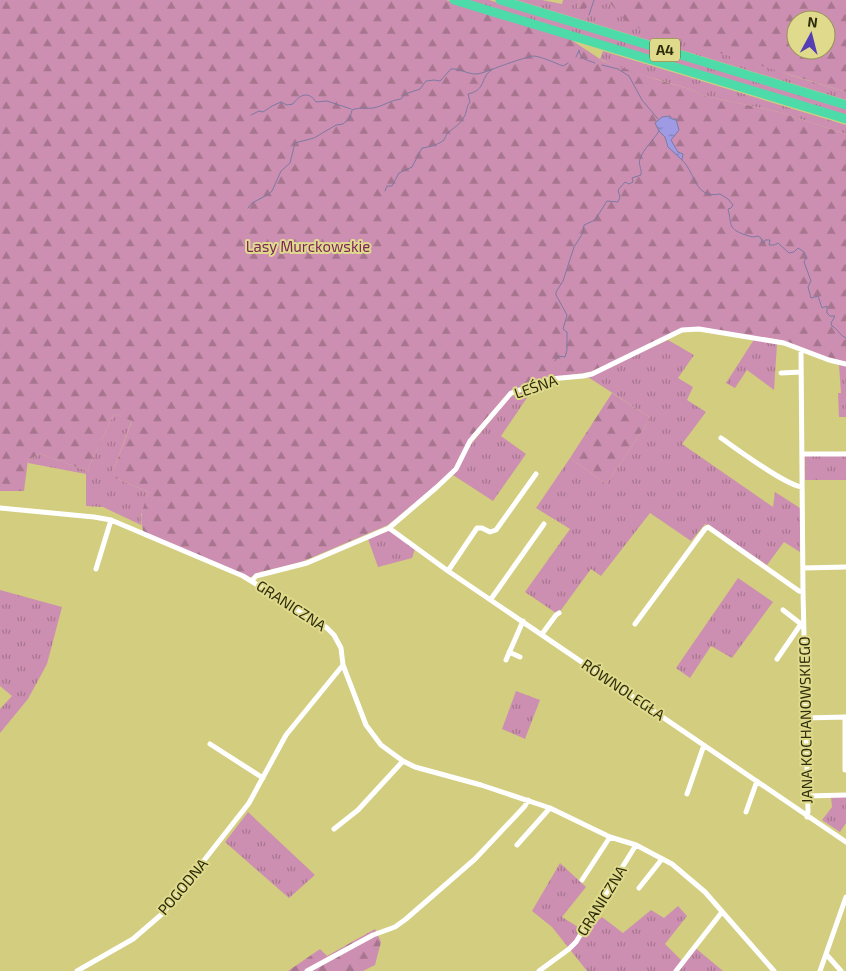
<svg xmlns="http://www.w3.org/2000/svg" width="846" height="971" font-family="'Exo 2',sans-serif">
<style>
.grass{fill:url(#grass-tufts)}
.forest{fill:url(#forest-firs);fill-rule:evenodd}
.water{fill:url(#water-ripples);stroke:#7c79a2}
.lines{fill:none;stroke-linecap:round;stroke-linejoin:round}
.stream{stroke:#7c79a2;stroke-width:1}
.street{stroke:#fff;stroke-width:5}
.highway{stroke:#4ddca9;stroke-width:9}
.labels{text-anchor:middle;stroke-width:4;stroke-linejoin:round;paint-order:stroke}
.shield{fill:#dfda8c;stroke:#636032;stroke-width:1}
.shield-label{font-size:14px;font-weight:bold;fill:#2e2c0b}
.park-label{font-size:15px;fill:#7c255c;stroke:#dfda8c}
.street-label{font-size:15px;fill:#2e2c0b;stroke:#dfda8c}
</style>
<defs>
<pattern id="grass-tufts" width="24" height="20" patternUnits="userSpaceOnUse" patternTransform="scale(1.25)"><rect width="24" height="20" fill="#cd8fb1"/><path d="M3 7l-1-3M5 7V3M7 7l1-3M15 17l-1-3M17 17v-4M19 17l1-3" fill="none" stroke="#a7758e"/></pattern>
<pattern id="forest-firs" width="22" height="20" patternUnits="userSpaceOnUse" patternTransform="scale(1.25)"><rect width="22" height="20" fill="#cd8fb1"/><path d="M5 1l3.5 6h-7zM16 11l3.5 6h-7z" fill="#a7758e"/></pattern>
<pattern id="water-ripples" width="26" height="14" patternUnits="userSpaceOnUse" patternTransform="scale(1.25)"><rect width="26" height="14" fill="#9e9ae3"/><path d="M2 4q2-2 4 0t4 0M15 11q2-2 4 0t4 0" fill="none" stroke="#817eb6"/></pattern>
</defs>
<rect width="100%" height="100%" fill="#d2cd7f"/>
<path class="grass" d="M465 0H489L806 97 846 109V116Z
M516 0H542L562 4 563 0H579L577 8 590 4V0H612L610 3 790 75 846 92V100Z
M603 51 846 125V134L779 112 701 95 693 90 622 69 600 59Z
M755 338 777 344 774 390 747 370 735 388 726 383Z
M668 340 694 355 678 378 693 387 687 400 706 412 682 444 773 507 775 492 800 508V552L784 542 767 565 705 524 691 541 650 513 601 576 591 569 561 610 556 613 525 592 570 529 536 508 570 458 606 484 651 418 588 377Z
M839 365 846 366V417H839L838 393H841Z
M548 382 531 392 501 436 526 454 493 501 453 475 472 443 510 397Z
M114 414 132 420 113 471 115 478 149 492 141 515V525L103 507 86 506V474L28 463V460L40 454 88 471 90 464Z
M805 452H846V480H805Z
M390 530 415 549 412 558 378 567 368 539Z
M738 578 773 602 732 658 711 646 690 678 676 668Z
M0 590 62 607 47 664 28 699 0 733V709L12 696 0 686Z
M516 691 540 700 525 739 502 729Z
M846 796V823L840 832 822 820 832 807 831 797Z
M248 812 315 875 289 898 225 842Z
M560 863 586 887 562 917 586 932 602 917 623 933 651 910 664 918 678 906 687 916 665 944 682 961 693 946 723 971H587L552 927 532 911Z"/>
<path class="forest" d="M0 0H446L567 37 603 61 655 79 693 90 701 95 779 112 846 134V362L831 359 784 342 699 327 684 328 591 372 549 378 509 392 472 435 455 468 428 492 388 525 299 563 260 572 249 578 144 533C138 518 143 507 149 492L115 478 112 474 132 421 114 414 90 464 88 471 40 454 28 460 24 491H0Z
M579 0H590V4L584 10 577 8Z
M612 0H846V92L629 25 610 3ZM796 20H826V50H796Z
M612 393 651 418 606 484 570 458Z
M375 929 381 942 375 965 363 971H288L320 949 327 956Z"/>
<path class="water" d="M670 116 672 119H676L679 130 671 140 678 152 683 154 682 160 668 147 665 137 659 131 655 123 662 117Z"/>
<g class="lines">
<path class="stream" d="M589 15 594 0
M579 50C580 60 588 60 595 63
M576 57 579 51
M602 65 618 69 629 76 642 100 658 119
M251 115 259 111 263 112 272 106 281 102 287 105 293 104C300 94 309 91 316 102L327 101 351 109
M682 160C696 173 694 199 720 194L728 199 733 205 731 208 728 209C732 223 727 228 743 234 749 236 752 238 758 236L761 238 762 243H764L765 240H770L769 245H774L778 243 789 253 794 252 798 248 804 252 806 258 804 262 811 281 808 287 811 298 818 296 822 308 827 306V313L830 316H835L831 323 832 326C838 329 839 335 846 338
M385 191 387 186H392L399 173 412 167 422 148C429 147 438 145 444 140 445 138 446 135 448 133 453 128 461 124 464 117 467 112 466 107 470 102L468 94C486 90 480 79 491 70 494 68 529 56 533 56 540 56 555 63 563 66L568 63
M248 208 252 203 269 194 272 191 281 171 290 163 295 143 314 138 336 125 343 124 350 118 352 110C361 106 369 110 377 107 387 104 389 101 401 99L405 94 420 89 426 81 434 80 440 81 451 69C460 68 466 74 476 74 481 74 487 71 492 69
M555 361 558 356 565 357 567 350V332L563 329 567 315 556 295V292L563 281 574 247 583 233 584 225 595 220 607 201 618 202 620 197 618 190 625 182 629 184 633 182 632 178 641 175C642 169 638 164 640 159 644 148 653 141 659 131"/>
<path class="street" d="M801 350 803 592 808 811 807 817
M781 373 801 372
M721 438C737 449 785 485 802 487
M802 454H846
M0 508 94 517 111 520 243 576 327 628 334 635 341 648 343 665 366 725 381 745 403 761 415 767 481 785 550 808 610 837 636 845 672 864 705 892 774 971
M389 528 448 571 846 842
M803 568 846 567
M96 569 111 520
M448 571 477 528H482L490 532 496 530 536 474
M252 581 256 576 307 563 389 528 437 487 456 469 470 441 511 393 550 379 583 376 592 374 682 330 699 329 784 343 829 360 846 364
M491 599 544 524
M783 610 801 624
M635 624 705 529 708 527 799 591 803 592
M542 634 556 615 559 613
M509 652 520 657
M777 659 801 624H803
M506 660 523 621
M845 717V770
M805 718 846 717
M210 744 263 778
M687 794 704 745
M806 796 846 795
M746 812 757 781
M334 829 358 810 403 761
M517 845 550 808
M582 880 610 837
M639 888 662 859
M826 954 841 971
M77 971 133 939 162 914 249 803 286 735 343 665
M307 971 373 935 395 927 406 919 475 859 525 806 528 800
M539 971 569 949 576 942 636 845
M676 971 722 912
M820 971 846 897"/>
<path class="highway" d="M454 0 846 119
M500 0 846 105"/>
</g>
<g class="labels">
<rect class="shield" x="650" y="38.5" width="30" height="23" rx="4"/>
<g class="shield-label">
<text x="665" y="55">A4</text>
</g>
<g class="park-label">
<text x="308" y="252">Lasy Murckowskie</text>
</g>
<g class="street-label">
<text transform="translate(536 387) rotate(-19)" y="5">LEŚNA</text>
<text transform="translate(291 606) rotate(33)" y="5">GRANICZNA</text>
<text transform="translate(623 690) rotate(34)" y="5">RÓWNOLEGŁA</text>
<text transform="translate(806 720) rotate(-91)" y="5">JANA KOCHANOWSKIEGO</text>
<text transform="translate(183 887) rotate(-50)" y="5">POGODNA</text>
<text transform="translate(602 901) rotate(-58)" y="5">GRANICZNA</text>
</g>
</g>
<g transform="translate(811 35) rotate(7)"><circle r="24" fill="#dfda8c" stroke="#989458"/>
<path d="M0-4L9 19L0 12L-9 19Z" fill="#543db5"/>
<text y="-8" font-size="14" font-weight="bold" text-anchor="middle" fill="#2e2c0b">N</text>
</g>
</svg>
